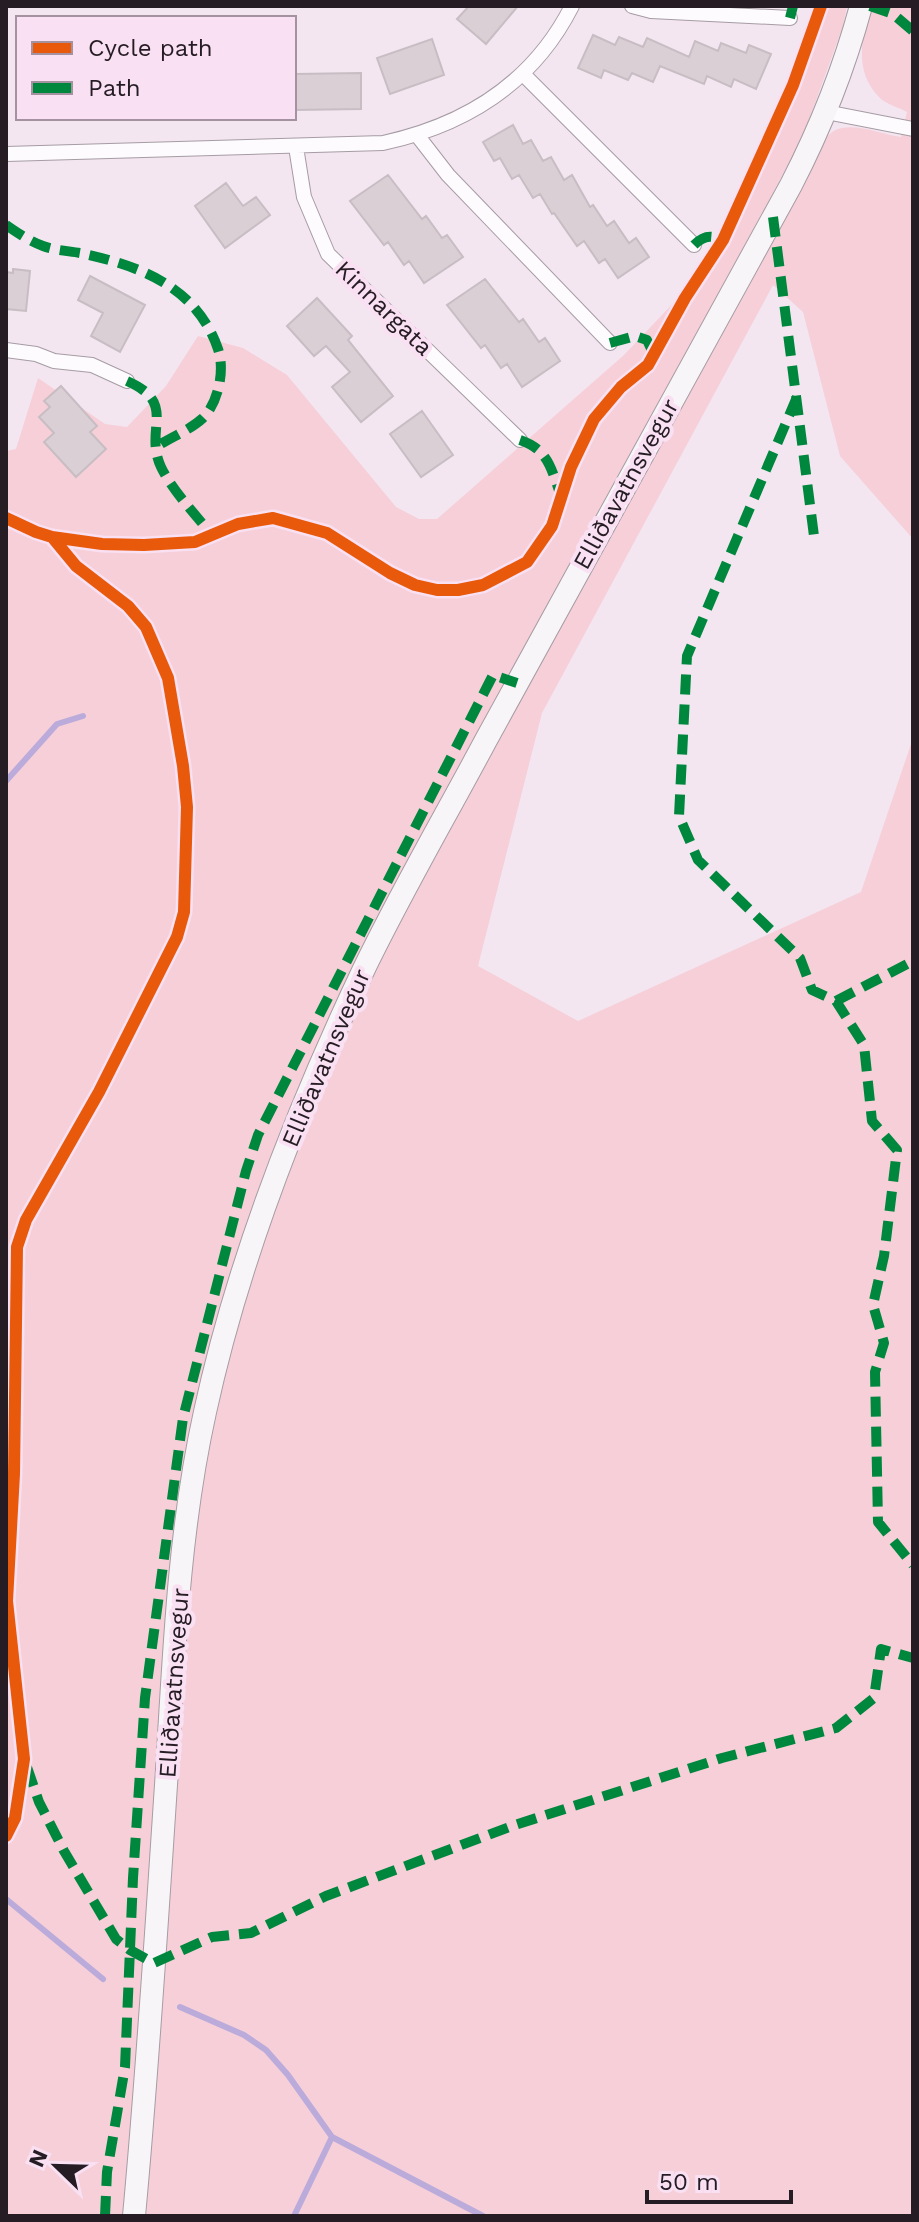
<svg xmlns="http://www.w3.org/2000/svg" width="919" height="2222" font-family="'Work Sans',sans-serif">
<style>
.green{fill:#f6cfd8}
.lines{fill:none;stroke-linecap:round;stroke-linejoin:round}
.stream{stroke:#bbabdb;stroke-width:6}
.building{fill:#d9cfd5;stroke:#c8bdc3;stroke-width:2}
.street-casing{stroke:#a69ca4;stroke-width:16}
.secondary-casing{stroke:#a69ca4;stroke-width:24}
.street{stroke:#fdfbfd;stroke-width:14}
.secondary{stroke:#f8f5f8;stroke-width:22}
.quiet{stroke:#00873e;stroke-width:10;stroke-dasharray:20 10;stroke-linecap:butt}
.cycleway-casing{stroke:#f9e0f3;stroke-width:17}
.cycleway{stroke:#e8590c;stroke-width:12}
.labels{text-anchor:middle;stroke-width:8;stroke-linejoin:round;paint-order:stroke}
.street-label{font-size:24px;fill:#251c24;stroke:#f9e0f3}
</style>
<rect width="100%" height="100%" fill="#f3e6f0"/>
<path class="green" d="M827 6H847L843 26 802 139 368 942 212 1345 128 2216H6V451L16 449 38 378 105 424 127 427 166 386 198 336 243 348 287 375 396 507 419 519H437L624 355 717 257 742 211 796 93Z
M871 6H913V539L840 456 803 312 773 285 542 713 478 966 578 1021 861 892 913 738V2216H146L186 1604 209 1437 238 1313 288 1165 327 1070 405 909 826 138C842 116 878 134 901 137L907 112C898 107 885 104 879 97 853 70 862 37 871 6Z"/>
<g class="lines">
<path class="stream" d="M6 781 57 724 83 716
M6 1899 103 1979
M180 2007 244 2035 266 2050 288 2075 332 2137 483 2216
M294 2216 332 2137"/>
</g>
<path class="building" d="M469 6H518L486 44 457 19Z
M593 35 615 45 619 37 643 47 647 38 689 57 695 41 718 51 721 43 746 53 749 45 771 54 756 89 734 79 731 87 707 76 704 84 660 66 653 82 632 73 628 80 604 70 601 78 578 68Z
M432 39 444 75 390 94 377 58Z
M361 73V109L295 110V74Z
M513 125 523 144 531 140 543 161 551 157 564 180 572 175 590 207 593 205 607 226 614 221 629 243 636 238 649 257 618 278 605 259 599 263 584 241 577 246 554 213 552 214 540 194 533 198 519 175 512 179 500 158 494 161 483 142Z
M388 175 422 219 426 216 442 238 447 235 463 257 424 283 409 261 404 265 388 242 384 245 350 201Z
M226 183 243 206 256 197 270 215 225 248 195 206Z
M13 269 30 271 26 311 6 309V272L13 273Z
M90 276 145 305 120 352 91 336 103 313 78 300Z
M485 279 519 322 523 319 539 342 545 338 560 361 522 387 507 364 501 368 485 345 481 348 447 305Z
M317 298 352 336 348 340 393 396 361 422 332 387 350 372 326 346 314 356 287 326Z
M61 386 97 426 90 432 106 449 76 477 44 442 54 433 39 417 50 407 44 401Z
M422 411 453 455 421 477 390 434Z"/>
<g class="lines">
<g class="street-casing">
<path id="street" d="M632 6 651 11 790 18
M523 74 694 245
M826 112 913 129
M417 135 448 175 610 343
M296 147 304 197 328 254 520 440
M6 154 383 143C466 125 533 83 572 6
M6 350 36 354 54 361 92 365 127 381"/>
</g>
<g class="secondary-casing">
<path id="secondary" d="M134 2216C148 2067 157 1919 167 1770 174 1651 179 1529 205 1412 238 1260 296 1112 363 971 401 892 445 817 486 740 587 554 690 370 791 185 821 127 844 69 861 6"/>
</g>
<use href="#street" class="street"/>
<use href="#secondary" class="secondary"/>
<path class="quiet" d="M870 6 893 14 913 31
M790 18 793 6
M773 217 814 536
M6 225C18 233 29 241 43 246 56 251 72 251 85 254 143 267 197 288 218 349 225 369 219 402 203 418 190 430 171 437 156 447
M694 245C704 235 710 235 723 240
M610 343 635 336 647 340 654 355
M127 381C179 404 143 428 161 467 172 490 195 514 211 534
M797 397 687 656 679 816 698 860 800 958 812 990 836 1001 864 1045 872 1121 897 1150 884 1256 873 1305 884 1343 875 1372 878 1522 913 1565
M520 440C549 450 551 469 561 496
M836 1001 913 961
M27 1767 39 1802 64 1851 116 1939 130 1950 154 1963 212 1937 251 1933 326 1896 512 1826 722 1758 836 1728 874 1698 881 1649 913 1658
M105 2216 107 2172 125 2067 133 1878 145 1698 183 1418 246 1171 258 1135 493 675 517 683"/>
<g class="cycleway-casing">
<path id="cycleway" d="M6 518 36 532 52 537 102 544 144 545 195 542 238 524 273 518 327 533 390 573 415 585 437 590H458L483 585 527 562 552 526 571 467 594 419 621 387 648 365 685 298 723 240 793 85 821 6
M6 1836 15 1818 24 1759 7 1601 14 1474 17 1247 26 1220 99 1092 177 937 184 912 187 807 183 766 168 678 146 627 128 606 76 566 52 537"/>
</g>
<use href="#cycleway" class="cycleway"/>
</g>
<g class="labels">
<g class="street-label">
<text transform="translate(384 308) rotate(44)" y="8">Kinnargata</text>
<text transform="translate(626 484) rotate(-61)" y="8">Elliðavatnsvegur</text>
<text transform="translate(326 1058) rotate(-67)" y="8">Elliðavatnsvegur</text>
<text transform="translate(174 1683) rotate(-86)" y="8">Elliðavatnsvegur</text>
</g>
</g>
<rect width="919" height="2222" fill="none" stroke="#251c24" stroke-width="16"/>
<rect x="16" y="16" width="280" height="104" fill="#f9e0f3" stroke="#a492a0" stroke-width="2"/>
<rect x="32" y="42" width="40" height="12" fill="#e8590c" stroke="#a492a0" stroke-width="2"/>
<text x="88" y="56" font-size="24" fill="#251c24">Cycle path</text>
<rect x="32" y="82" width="40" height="12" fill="#00873e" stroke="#a492a0" stroke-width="2"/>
<text x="88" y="96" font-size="24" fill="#251c24">Path</text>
<g transform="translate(56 2166) rotate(293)" stroke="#f9e0f3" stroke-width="6" paint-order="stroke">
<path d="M0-6L14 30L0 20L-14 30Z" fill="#251c24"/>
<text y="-12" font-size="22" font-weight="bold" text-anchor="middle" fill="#251c24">N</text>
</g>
<path d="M647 2190v12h144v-12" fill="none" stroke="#251c24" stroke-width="4"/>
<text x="659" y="2190" font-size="24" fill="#251c24" stroke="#f9e0f3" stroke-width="6" paint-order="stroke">50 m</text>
</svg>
